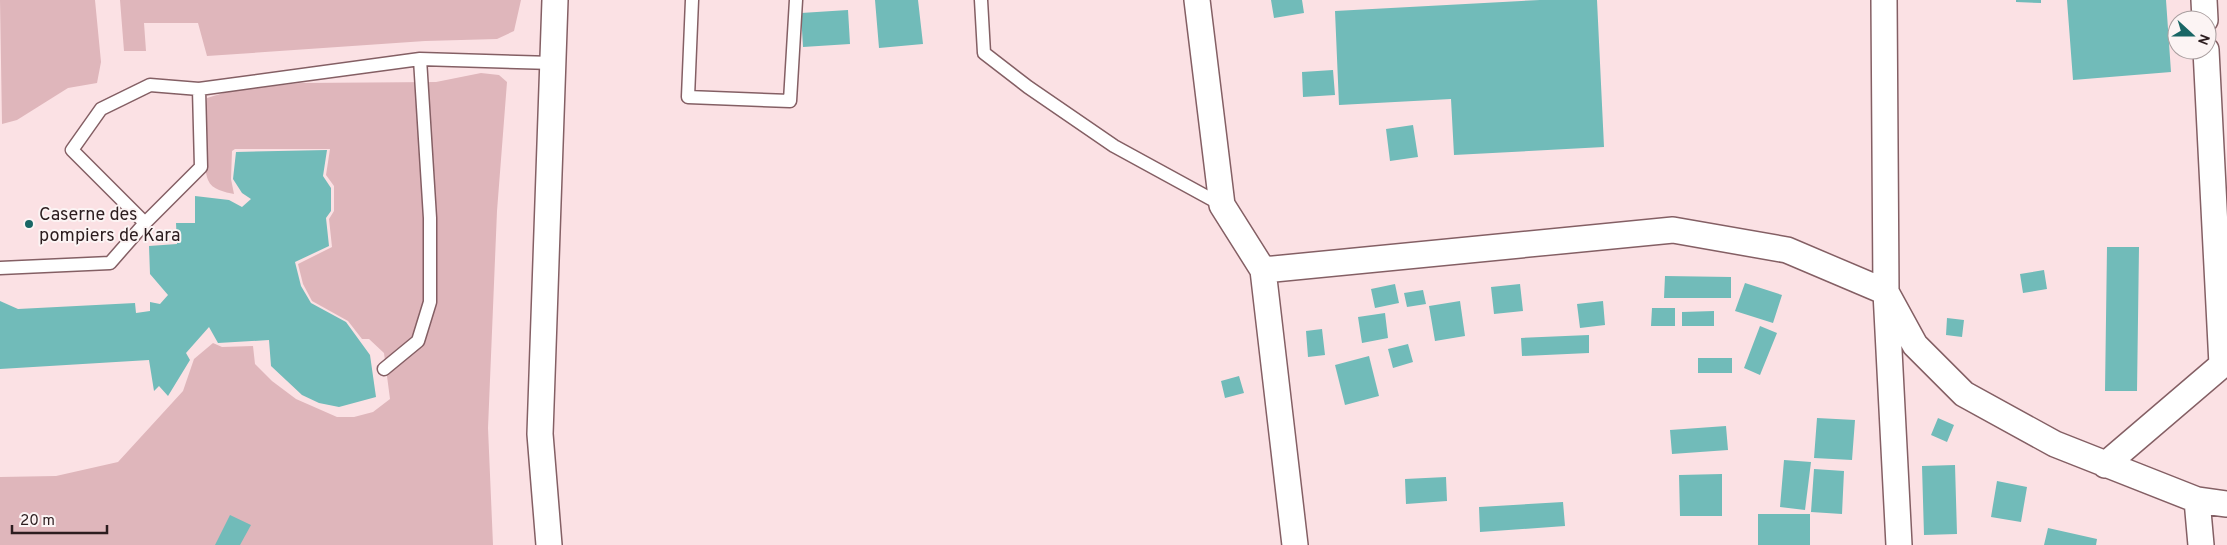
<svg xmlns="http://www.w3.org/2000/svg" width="2227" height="545" font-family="Overpass,sans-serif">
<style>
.green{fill:#dfb6bb}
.building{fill:#71bbb9}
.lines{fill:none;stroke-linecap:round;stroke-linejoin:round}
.service-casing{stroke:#845f64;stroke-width:15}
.minor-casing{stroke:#845f64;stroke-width:28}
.service{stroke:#fff;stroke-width:12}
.minor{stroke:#fff;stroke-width:25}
.poi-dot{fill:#196665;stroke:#fcf4f4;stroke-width:2}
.labels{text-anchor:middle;stroke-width:4;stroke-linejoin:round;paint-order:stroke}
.poi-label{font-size:18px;fill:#2c1d1f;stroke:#fcf4f4;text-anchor:start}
</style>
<rect width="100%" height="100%" fill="#fbe1e4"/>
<path class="green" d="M0 0H95L101 62 97 83 68 88 17 120 2 124Z
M120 0H521L514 31 497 39 425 41 207 56 198 23H144L146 51H124Z
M481 73 499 75 507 82 497 211 488 428 493 545H0V477L56 476 118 462 183 391 194 359 213 343 222 347 253 346 255 364 272 381 296 399 337 417H354L373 412 390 399 384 353 369 339H362L348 321 312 301 303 284 298 264 332 247 329 219 334 211V186L326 175 330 149H235L232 151 231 179 234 194C225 192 212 190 208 180 202 165 204 115 207 98L230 91 300 83 436 82Z"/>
<path class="building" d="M875 0H918L923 44 879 48Z
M1271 0H1302L1304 13 1274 18Z
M1540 0H1597L1604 147 1454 155 1451 99 1339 105 1335 11Z
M2016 0H2041V3L2016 2Z
M2067 0H2166L2171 72 2073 80Z
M848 10 850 44 803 47 801 13Z
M1333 70 1335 95 1303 97 1302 72Z
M1413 125 1418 157 1390 161 1386 129Z
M327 150 323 176 331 188V211L326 218 329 246 295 262 301 286 311 303 346 322 370 355 376 397 339 407 319 403 302 395 271 366 269 340 218 343 209 327 186 353 190 360 168 396 159 386 154 391 149 360 0 369V301L18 309 135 303 136 313 150 311V302L160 304 168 295 150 274 149 246 177 244 176 223H195V196L229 200 242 207 251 199 242 193 233 179 236 152Z
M2107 247H2139L2137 391H2105Z
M2044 270 2047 289 2023 293 2020 274Z
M1665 276 1731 277V298H1664Z
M1745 283 1782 295 1773 323 1735 311Z
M1395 284 1399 303 1375 308 1371 289Z
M1520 284 1523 311 1494 314 1491 287Z
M1423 290 1426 304 1407 307 1404 293Z
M1460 301 1465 336 1435 341 1429 306Z
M1603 301 1605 325 1580 328 1577 304Z
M1652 308H1675V326H1651Z
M1714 311V326H1682V312Z
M1385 313 1388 338 1362 343 1358 317Z
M1947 318 1964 320 1962 337 1946 335Z
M1760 326 1777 333 1760 375 1744 368Z
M1322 329 1325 355 1308 357 1306 331Z
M1589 335V353L1522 356 1521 338Z
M1408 344 1413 362 1393 368 1388 349Z
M1369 356 1379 396 1345 405 1335 365Z
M1698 358H1732V373H1698Z
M1239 376 1244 393 1225 398 1221 381Z
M1817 418 1855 420 1852 460 1814 458Z
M1938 418 1954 425 1947 442 1931 435Z
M1726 426 1728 450 1672 454 1670 430Z
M1784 460 1811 462 1805 510 1780 507Z
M1955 465 1957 534 1924 535 1922 466Z
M1814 469 1844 471 1842 514 1811 512Z
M1722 474V516H1680L1679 475Z
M1446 477 1447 501 1406 504 1405 479Z
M1997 481 2027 487 2021 522 1991 517Z
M1563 502 1565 526 1480 532 1479 507Z
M1758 514H1810V545H1758Z
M230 515 251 525 240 545H215Z
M2048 528 2097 539 2096 545H2044Z"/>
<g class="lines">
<g class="service-casing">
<path id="service" d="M692 0 688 97 790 101 796 0
M981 0 984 53 1028 87 1114 146 1222 205
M199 89 420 59 553 63
M0 268 110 263 145 223 201 167 199 89 150 85 101 109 72 150 145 223
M384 369 418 341 430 302V218L420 59"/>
</g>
<g class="minor-casing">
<path id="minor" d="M1197 0 1222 205 1263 270 1295 545
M1884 0 1886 292 1899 545
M2204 0 2205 20
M1263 270 1673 230 1787 250 1886 292 1915 345 1964 394 2055 444 2197 500 2227 504
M2105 465 2222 365 2206 50
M2197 500 2201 545
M549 545 540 434 555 0"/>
</g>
<use href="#service" class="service"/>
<use href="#minor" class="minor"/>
</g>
<circle class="poi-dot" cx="29" cy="224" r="5"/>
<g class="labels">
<g class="poi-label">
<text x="39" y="220">Caserne des<tspan x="39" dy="21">pompiers de Kara</tspan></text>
</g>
</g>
<g transform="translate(2192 35) rotate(111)"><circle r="24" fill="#fcf4f4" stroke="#a99e9f"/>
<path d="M0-4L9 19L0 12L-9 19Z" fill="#196665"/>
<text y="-8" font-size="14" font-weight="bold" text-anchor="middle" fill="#2c1d1f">N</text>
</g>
<path d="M12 525v8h95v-8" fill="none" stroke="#2c1d1f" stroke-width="2.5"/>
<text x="20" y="525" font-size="15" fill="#2c1d1f" stroke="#fcf4f4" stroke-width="4" paint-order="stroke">20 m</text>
</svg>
